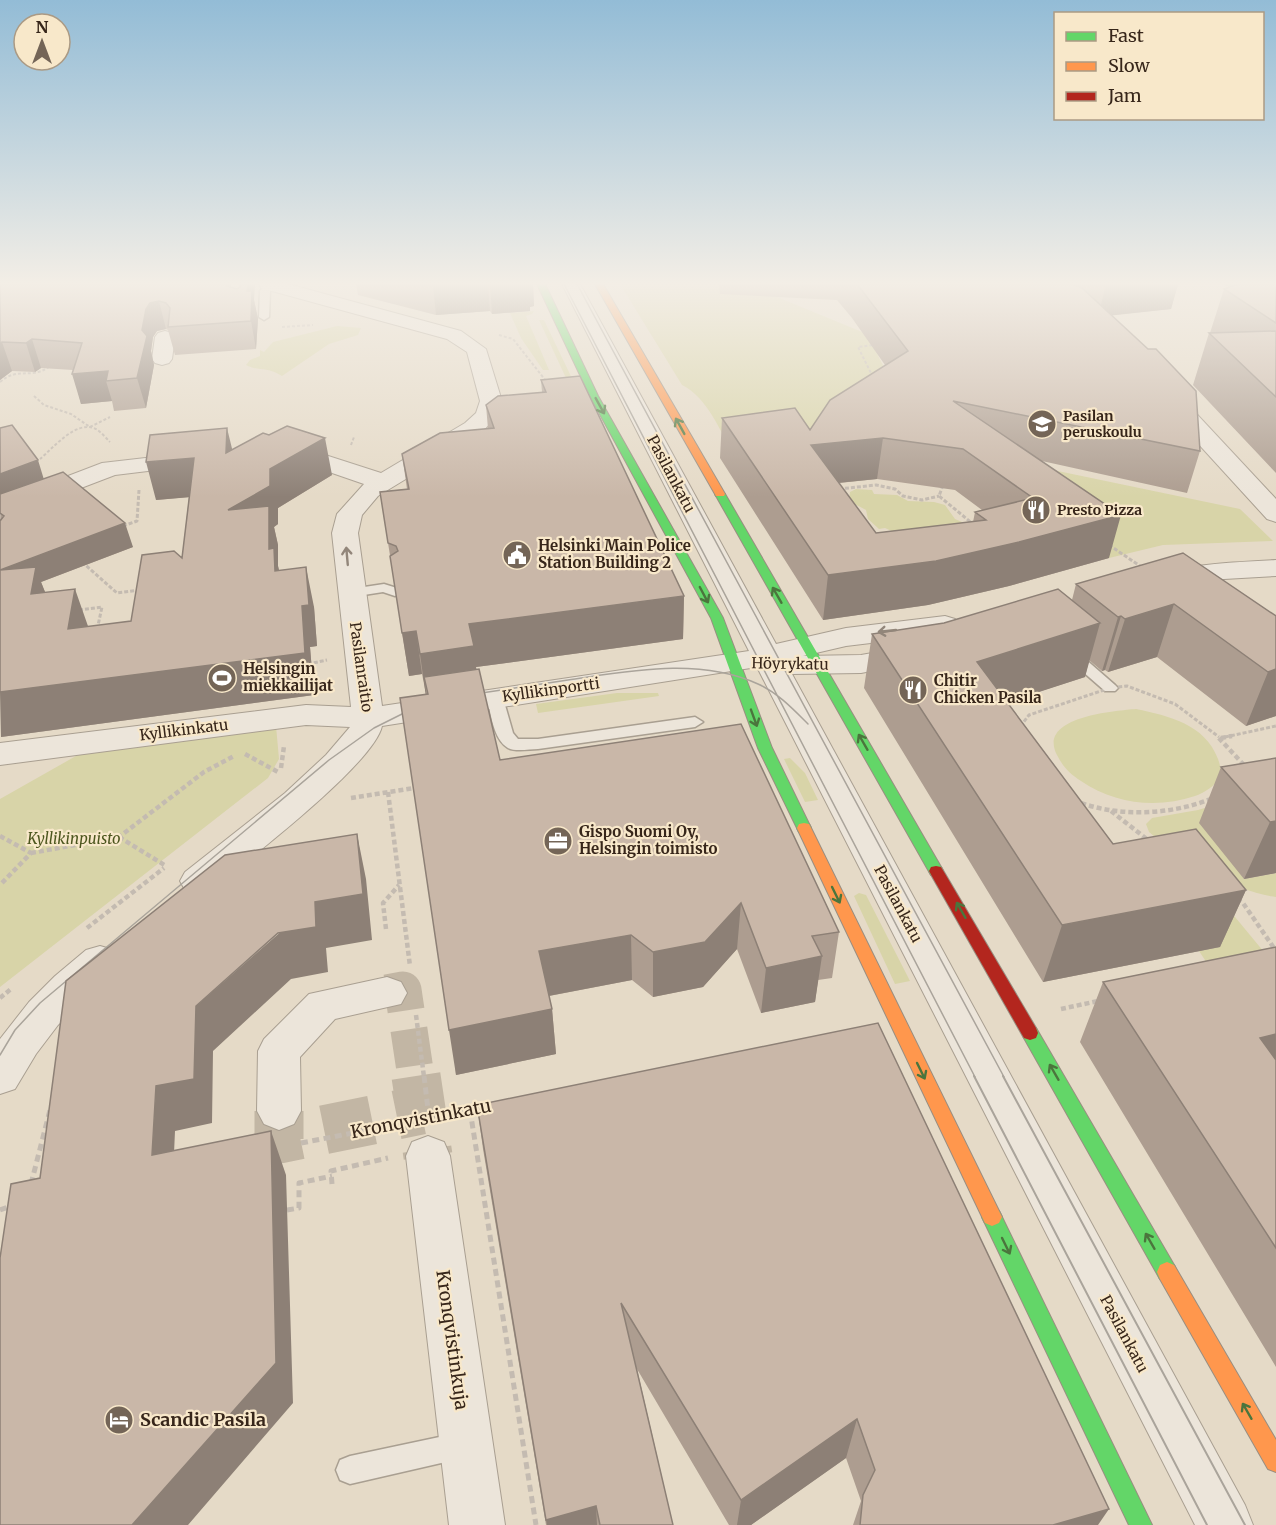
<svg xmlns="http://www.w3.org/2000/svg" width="1276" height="1525" font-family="Merriweather,serif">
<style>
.green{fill:#d8d4a8}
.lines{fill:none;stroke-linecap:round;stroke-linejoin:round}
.street-tunnel-far1{stroke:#c2b6a4;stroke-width:37;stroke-dasharray:37 19;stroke-linecap:butt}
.street-tunnel{stroke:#c2b6a4;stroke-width:49;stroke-dasharray:49 25;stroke-linecap:butt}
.lane-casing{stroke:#a99f91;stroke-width:3}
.street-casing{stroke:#a99f91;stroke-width:2}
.fast-casing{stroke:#998e81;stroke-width:2}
.slow-casing{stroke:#998e81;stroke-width:2}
.jam-casing{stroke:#998e81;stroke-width:2}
.path-far3{stroke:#c4bbb1;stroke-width:2;stroke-dasharray:3 2;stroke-linecap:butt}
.path-far2{stroke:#c4bbb1;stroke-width:3;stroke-dasharray:4 2;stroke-linecap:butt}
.path-far1{stroke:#c4bbb1;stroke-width:4.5;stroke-dasharray:5 3;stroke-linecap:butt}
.path{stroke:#c4bbb1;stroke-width:5;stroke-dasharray:7 4.5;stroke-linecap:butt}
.lane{fill:#ece5da;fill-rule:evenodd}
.street{fill:#ece5da;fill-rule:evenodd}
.fast{fill:#63d668;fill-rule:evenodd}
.slow{fill:#ff974d;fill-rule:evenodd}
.jam{fill:#b3261e;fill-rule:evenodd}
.tram-far1{stroke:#aaa49b;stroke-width:1.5}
.tram{stroke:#aaa49b;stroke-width:2}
.wall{fill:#ad9d90;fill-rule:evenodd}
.shaded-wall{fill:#8d8076}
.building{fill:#c9b7a8;stroke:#8d8076;stroke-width:1.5;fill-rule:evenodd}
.oneway{stroke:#4b753d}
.oneway2{stroke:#92867a}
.labels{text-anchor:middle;stroke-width:4.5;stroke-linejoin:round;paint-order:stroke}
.far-poi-label{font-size:14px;font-weight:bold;fill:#37261a;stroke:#f8e8ca;text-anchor:start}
.street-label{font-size:15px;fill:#37261a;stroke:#f8e8ca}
.poi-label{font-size:15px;font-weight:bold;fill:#37261a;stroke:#f8e8ca;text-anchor:start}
.park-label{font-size:15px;font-style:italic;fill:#4c561e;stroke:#f8e8ca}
.near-street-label{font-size:18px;fill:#37261a;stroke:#f8e8ca}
.near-poi-label{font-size:18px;font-weight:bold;fill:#37261a;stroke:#f8e8ca;text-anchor:start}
</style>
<rect width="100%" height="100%" fill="#e5dac7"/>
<path class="green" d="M620 284H771L777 297 867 334 893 385 1029 465 1240 509 1273 541 1163 545 1109 558 986 469 734 456C721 432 707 397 682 385Z
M534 311 532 314 526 316 549 370H543L521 338 510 313Z
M539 320H544L579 393H573Z
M337 326 361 328 358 335 329 344 282 376C266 366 259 372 246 365L250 360 260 356V350L264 352 273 342Z
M856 489 872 490 874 494 897 495 908 501 934 502 945 505 955 519 962 522 959 531 894 532 885 528 879 529 868 519 866 510 849 501 850 492Z
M617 693H658L659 696 538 713 536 704Z
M1136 709C1169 716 1205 724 1218 759 1220 765 1222 771 1220 777 1215 786 1204 793 1195 796 1157 809 1115 804 1081 781 1070 774 1063 767 1057 755 1037 717 1113 711 1136 709Z
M276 726 279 759 268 778 0 987V799L83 752Z
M790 758 805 773 818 800 805 802 784 759Z
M1221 803 1244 879 1276 873V897C1231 891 1193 860 1155 837L1149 832 1146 824 1152 818 1198 810Z
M859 893 866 895 910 981 895 984 854 896Z
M1221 900 1264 952 1211 969 1199 951 1219 947Z"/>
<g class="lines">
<path class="street-tunnel-far1" d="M387 993 403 990 416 1077"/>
<path class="street-tunnel" d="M416 1076 428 1156
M279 1111V1139L421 1110"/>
<g class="lane-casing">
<path id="lane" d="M265 284H274L270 291 269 317 264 320 259 317 260 291Z
M384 584 400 589 402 592 395 596 383 592 351 597 344 593 351 589Z
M1071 650 1076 651 1115 685 1118 688 1115 691H1105L1066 657 1064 654Z
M495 693 503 698 513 733 518 739H538L695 717 703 722 695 727 538 749C530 749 515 752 508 748 493 739 491 713 487 698Z
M463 1432 472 1436 476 1445 472 1454 463 1458 350 1484 340 1480 336 1470 340 1460 350 1456Z"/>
</g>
<g class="street-casing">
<path id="street" d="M259 284H288L461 331 486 349 502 401 498 415 481 433 378 496 362 515 358 533 382 706 749 651 562 284H580L776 644 846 628 945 616 955 619 959 625 955 631 945 634 846 646 803 656 861 655 912 646 923 649 927 655 923 661 861 673 792 674 1245 1505 1253 1525H1195L757 667 382 726C374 764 245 862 211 890L198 894 185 890 180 881 185 872 285 793 326 755 350 727 306 725 0 765V743L306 705 351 707 332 533 337 514 364 484 280 455 276 450 280 445 288 443 381 473 465 423 476 413 480 401 467 352 447 339 261 288Z
M165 331 172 333 175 337 172 359 169 363 162 365 155 363 152 359 155 337 158 333Z
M1169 391 1177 393 1276 499V522L1267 519 1161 403 1158 398 1161 393Z
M189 453 197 455 201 460 197 465 115 475 0 519V502L102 463Z
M1276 560V576L1224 579 1167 587 1157 585 1153 579 1157 573C1196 564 1237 562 1276 560Z
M100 946 114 950 120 961 114 972 58 1025 36 1054 15 1089 0 1094V1039L29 1002 55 976 86 950Z
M387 977 401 982 407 993 401 1004 335 1019 300 1057 301 1111 294 1124 279 1130 264 1124 257 1111 258 1051 264 1039 309 994Z
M428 1136 444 1142 450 1156 505 1525H449L406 1156 412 1142Z"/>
</g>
<g class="fast-casing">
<path id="fast" d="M537 284H545L598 396 723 618 772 748 811 828 809 832H799L797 828 758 748 711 618 590 396Z
M1225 284H1234L1276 302V307Z
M720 491 725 494 941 867 943 871 941 875H931L715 494Z
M1030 1026 1036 1028 1174 1265 1177 1272 1174 1279 1167 1282 1160 1279 1024 1038 1022 1033 1024 1028Z
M992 1208 999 1211 1152 1525H1129L982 1217 985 1211Z"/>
</g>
<g class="slow-casing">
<path id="slow" d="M595 284H603L725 494 724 496H716L715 494Z
M804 823 809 824 811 828 999 1211 1002 1217 999 1223 992 1226 985 1223 797 828 799 824Z
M1167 1262 1174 1265 1276 1440V1472L1268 1469 1160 1279 1157 1272 1160 1265Z"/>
</g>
<g class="jam-casing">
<path id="jam" d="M936 866 941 867 1036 1028 1038 1033 1036 1038 1030 1040 1024 1038 929 871 931 867Z"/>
</g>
<path class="path-far3" d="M282 327 313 325
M499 335 513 339 546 381
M873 377 858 347 874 345
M0 382C19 366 29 380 49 367
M34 396 44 405 71 414 90 427 110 417
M351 445 354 437
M40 459C53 448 77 419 96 429 101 432 106 438 110 442"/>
<path class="path-far2" d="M943 485 939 496 973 524
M839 489 876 485 895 489 903 496 922 500 939 496
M123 526 137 521 139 490
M1109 545 1140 566
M82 562 117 593 141 590
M79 610 102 607 97 630
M308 664 327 660
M1019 737 1017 731 1029 715 1110 688 1127 686 1175 704 1219 737
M1225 737 1276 726"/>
<path class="path-far1" d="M1019 736C1025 752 1031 772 1045 783 1096 825 1190 819 1241 783L1243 764 1217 736
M1221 738 1232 736
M245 754 278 772
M281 768 284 746
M388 792 410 966
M351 798 414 788
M1111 811 1148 840
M0 836 31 853 0 885
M119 837 166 866
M31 853 119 837 204 772 234 756
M1237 899 1243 903 1276 951
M87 928 164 868
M386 929 383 903 399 885
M0 998 11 989
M1061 1009 1098 1001
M416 1015 424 1077"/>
<path class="path" d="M424 1076 429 1118
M470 1110 536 1525
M436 1117 482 1107
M301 1143 405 1123
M31 1184 50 1110
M332 1184 331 1171 388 1158
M0 1210 11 1206
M287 1210 299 1208V1183L332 1176"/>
<use href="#lane" class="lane"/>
<use href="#street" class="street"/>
<use href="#fast" class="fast"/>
<use href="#slow" class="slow"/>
<use href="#jam" class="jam"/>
<path class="tram-far1" d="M564 284 975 1077
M577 284 1004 1077
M468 695C501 690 535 685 568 680 630 671 699 657 758 684 778 693 793 709 808 724
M0 1055 15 1030 40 1003 329 760 374 728 418 706"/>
<path class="tram" d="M974 1076 1207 1525
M1003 1076 1245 1525"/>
</g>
<path class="wall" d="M0 284H231V287L254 300 258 319 256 349 175 355 168 330 166 329 157 331 153 337 151 351 154 365 146 408 114 411 112 401 81 404 73 370 41 368 35 372 12 371 0 380Z
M356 284H533L534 306 530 307V311L492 314 490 311 436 315 358 295Z
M719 284H1178L1171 309 1111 315 1200 451 1187 493 1042 461 1109 558 1009 586 928 605 823 620 720 458 722 418 810 430 885 365 852 318 837 300 720 294ZM877 479 955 490 982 510 975 512 973 522 876 533 839 483Z
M1276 284V473L1193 385 1209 333H1210L1224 289Z
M541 380 684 596 683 639 476 667 500 760 839 932 832 978 818 980 815 1002 761 1013 737 949 703 987 653 997 632 980 549 996 552 1009 556 1054 456 1075 426 694 422 674 409 676 380 492 407 489 402 454 488 429 486 405 542 392Z
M0 428 44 479 133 547 41 582 45 592 88 627 131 621 182 558 189 497 156 500 232 450 332 475 278 508V524L274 527 278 545V566L279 570 314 607 317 646 310 647 314 695 1 737Z
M1076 584 1276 616V716L1246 726 1157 657 1108 672 1105 670 1102 671 1089 660 1085 677 1007 702 1113 844 1246 890 1220 947 1043 982 864 688 872 634 944 623 1072 600Z
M1276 758V873L1244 879 1199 823 1221 767Z
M1276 947V1367L1080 1042 1103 982Z
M477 1105 1098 1525H853L861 1501 846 1458 751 1525H729L637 1369 673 1525H546L483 1149Z"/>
<path class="shaded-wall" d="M248 284H255L254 300 258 319 256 349 251 321 247 291Z
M451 284H488L490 311 436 315 433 285Z
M490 284H533L534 306 530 307V311L492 314Z
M1106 284H1178L1171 309 1098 317Z
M159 301 166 329 157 331 153 337 151 351 154 365 146 408 137 378 142 330 146 309 150 303Z
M32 339 41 368 35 372 26 343Z
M2 342 12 371 0 380V343Z
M108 371 106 381 112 401 81 404 72 374Z
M227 428 236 465 226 453Z
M325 438 332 475 278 508V524L274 527 278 545V566L283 588 228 510 270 469Z
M883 438 877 479 807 486 811 445Z
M194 458 203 496 156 500 146 462Z
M38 460 45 483 0 500V474Z
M1121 515 1109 558 1009 586 928 605 823 620 828 575Z
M125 523 133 547 41 582 51 607 46 635 0 570Z
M306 567 314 607 317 646 310 647 314 695 1 737 0 692 302 606Z
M75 589 89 629H68Z
M684 596 683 639 476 667 478 689 424 677 427 697H426L420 654 469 624Z
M1174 604 1157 657 1108 672 1125 619Z
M1121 616 1105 670 1102 671 1118 617Z
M1100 623 1085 677 965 716 977 662Z
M416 631 422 674 409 676 402 633Z
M1276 669V716L1246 726 1268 672Z
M1276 821V873L1244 879 1270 822Z
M357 834 366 879 372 940 326 948 328 972 291 979 213 1051 212 1123 175 1131 172 1198 152 1155 156 1086 196 1006 315 902Z
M1246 890 1220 947 1043 982 1062 925Z
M741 903 737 949 703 987 653 997V952Z
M631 935 632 980 543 997 539 951Z
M822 956 815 1002 761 1013 766 968Z
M552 1009 556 1054 456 1075 449 1030Z
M1276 1034V1087L1260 1038Z
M271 1131 286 1175 293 1403 188 1525H132Z
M857 1419 846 1458 751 1525H737L741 1500Z
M596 1506 597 1525H547L546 1520Z
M1109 1509 1098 1525H1053Z"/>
<path class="building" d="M0 284H227V286L237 289 240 287V284H248L247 291H252L251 321 168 327 170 308 166 303 159 301 150 303 146 309 142 330 147 336 137 378 106 381 108 371 72 374 82 343 32 339 26 343 2 342 0 343Z
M427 284H451L433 285Z
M857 284H1072L1082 288 1148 349H1156L1196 391 1200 451 953 401 1121 515 1019 542 936 561 828 575 722 418 795 408 810 430 830 400 908 351ZM883 438 963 449 1033 498 975 512 986 520 876 533 811 445Z
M1238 284H1276V323L1224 289Z
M1276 331V397L1209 333Z
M580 376 684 596 469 624 474 646 420 654 416 631 402 633 390 556 398 551 396 546 388 543 380 492 409 489 402 454 440 433 494 428 486 405 498 396 546 392 541 380Z
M12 425 38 460 0 474V428Z
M287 426 325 438 270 469V486L228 510 269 506V549L274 548 275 571 306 567 309 605 302 606 305 653 0 692V570L36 567 31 594 75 589 68 629 131 621 142 555 174 551 182 558 194 458 146 462 150 435 227 428 226 453 263 433 269 435Z
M63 472 125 523 0 570V521L4 516 0 513V494Z
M1183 553 1276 616V669L1268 672 1174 604 1125 619 1121 616 1118 617 1076 584Z
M1058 589 1100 623 977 662 1113 844 1196 829 1246 890 1062 925 872 634 944 623Z
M479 669 500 760 741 724 839 932 812 936 822 956 766 968 741 903 705 942 653 952 631 935 539 951 552 1009 449 1030 400 698 428 694 424 677Z
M1276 758V821L1270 822 1221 767Z
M357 834 363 894 315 902 316 927 278 933 196 1006 194 1079 156 1086 152 1155 271 1131 276 1363 132 1525H0V1258L11 1184 40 1178 66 981 225 855Z
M1276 947V1034L1260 1038 1276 1060V1248L1103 982Z
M878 1023 1109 1509 1053 1525H860L863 1495 875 1470 857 1419 741 1500 621 1303 673 1525H600L596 1506 546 1520 477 1105Z"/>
<defs><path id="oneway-shaft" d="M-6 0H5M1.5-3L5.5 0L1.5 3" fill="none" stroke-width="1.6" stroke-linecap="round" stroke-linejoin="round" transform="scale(1.5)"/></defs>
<g class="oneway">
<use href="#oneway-shaft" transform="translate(600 406) rotate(61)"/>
<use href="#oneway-shaft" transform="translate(680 426) rotate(-119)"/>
<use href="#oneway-shaft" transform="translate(704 595) rotate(62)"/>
<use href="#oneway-shaft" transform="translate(777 595) rotate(-120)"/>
<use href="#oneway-shaft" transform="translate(754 718) rotate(70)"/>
<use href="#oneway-shaft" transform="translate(863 742) rotate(-120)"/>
<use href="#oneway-shaft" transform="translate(836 895) rotate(64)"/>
<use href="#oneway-shaft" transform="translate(961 910) rotate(-120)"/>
<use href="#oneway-shaft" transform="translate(921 1071) rotate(64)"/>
<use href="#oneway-shaft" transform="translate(1054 1072) rotate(-120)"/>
<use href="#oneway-shaft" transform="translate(1150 1241) rotate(-120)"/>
<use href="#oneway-shaft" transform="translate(1006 1246) rotate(64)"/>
<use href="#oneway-shaft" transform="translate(1247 1411) rotate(-120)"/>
</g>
<g class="oneway2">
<use href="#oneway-shaft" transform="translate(347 556) rotate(-95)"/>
<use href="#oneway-shaft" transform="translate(887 631) rotate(174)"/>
</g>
<linearGradient id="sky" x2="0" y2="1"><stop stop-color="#93bcd6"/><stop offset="0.57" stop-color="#f3eee6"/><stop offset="1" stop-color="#f3eee6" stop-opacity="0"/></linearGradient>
<rect width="1276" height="497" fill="url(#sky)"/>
<defs>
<g id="school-disc" transform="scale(1.5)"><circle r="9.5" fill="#746557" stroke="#f8e8ca"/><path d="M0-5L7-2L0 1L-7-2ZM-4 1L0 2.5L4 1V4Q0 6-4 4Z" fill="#fff"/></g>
<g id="restaurant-disc" transform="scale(1.5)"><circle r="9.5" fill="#746557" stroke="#f8e8ca"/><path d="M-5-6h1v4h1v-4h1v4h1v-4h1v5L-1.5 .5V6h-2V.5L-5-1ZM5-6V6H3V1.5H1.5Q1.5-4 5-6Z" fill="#fff"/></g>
<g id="civic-disc" transform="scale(1.5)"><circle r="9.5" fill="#746557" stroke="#f8e8ca"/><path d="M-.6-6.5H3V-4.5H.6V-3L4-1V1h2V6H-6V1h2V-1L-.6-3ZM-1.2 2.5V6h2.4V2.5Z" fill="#fff"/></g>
<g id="stadium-disc" transform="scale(1.5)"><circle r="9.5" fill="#746557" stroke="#f8e8ca"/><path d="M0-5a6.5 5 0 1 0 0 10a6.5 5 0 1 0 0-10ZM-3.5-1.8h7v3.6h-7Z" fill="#fff"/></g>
<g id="office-disc" transform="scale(1.5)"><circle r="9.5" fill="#746557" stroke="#f8e8ca"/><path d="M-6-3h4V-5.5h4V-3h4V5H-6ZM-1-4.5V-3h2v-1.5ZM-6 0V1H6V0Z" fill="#fff"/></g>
<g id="hotel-disc" transform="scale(1.5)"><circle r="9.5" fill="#746557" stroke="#f8e8ca"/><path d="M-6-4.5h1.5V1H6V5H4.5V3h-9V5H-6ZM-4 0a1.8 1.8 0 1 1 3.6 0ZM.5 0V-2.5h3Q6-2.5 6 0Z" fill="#fff"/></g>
</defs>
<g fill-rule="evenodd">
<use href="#school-disc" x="1042" y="424"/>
<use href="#restaurant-disc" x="1036" y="510"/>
<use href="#civic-disc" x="517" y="555"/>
<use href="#stadium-disc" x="222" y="678"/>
<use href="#restaurant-disc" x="913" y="690"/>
<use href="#office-disc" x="558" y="841"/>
<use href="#hotel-disc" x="119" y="1420"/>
</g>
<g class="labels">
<g class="far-poi-label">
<text x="1063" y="421">Pasilan<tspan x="1063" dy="16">peruskoulu</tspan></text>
<text x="1057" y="515">Presto Pizza</text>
</g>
<g class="street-label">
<text transform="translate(671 474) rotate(62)" y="5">Pasilankatu</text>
<text transform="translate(790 664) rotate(1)" y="5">Höyrykatu</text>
<text transform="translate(361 667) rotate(82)" y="5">Pasilanraitio</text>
<text transform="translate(551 690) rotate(-8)" y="5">Kyllikinportti</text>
<text transform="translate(184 730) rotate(-7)" y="5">Kyllikinkatu</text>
<text transform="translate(898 904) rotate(62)" y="5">Pasilankatu</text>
<text transform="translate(1124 1334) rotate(62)" y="5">Pasilankatu</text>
</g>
<g class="poi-label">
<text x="538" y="551">Helsinki Main Police<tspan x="538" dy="17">Station Building 2</tspan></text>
<text x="243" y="674">Helsingin<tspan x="243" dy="17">miekkailijat</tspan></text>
<text x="934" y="686">Chitir<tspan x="934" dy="17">Chicken Pasila</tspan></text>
<text x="579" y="837">Gispo Suomi Oy,<tspan x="579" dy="17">Helsingin toimisto</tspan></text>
</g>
<g class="park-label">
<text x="74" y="844">Kyllikinpuisto</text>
</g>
<g class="near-street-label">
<text transform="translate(421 1119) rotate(-11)" y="6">Kronqvistinkatu</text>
<text transform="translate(452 1340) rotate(82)" y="6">Kronqvistinkuja</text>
</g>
<g class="near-poi-label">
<text x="140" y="1426">Scandic Pasila</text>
</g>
</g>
<rect x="1054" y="12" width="210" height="108" fill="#f8e8ca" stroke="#ab9a84" stroke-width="1.5"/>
<rect x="1066" y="32" width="30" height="9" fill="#63d668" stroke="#ab9a84" stroke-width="1.5"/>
<text x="1108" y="42" font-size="18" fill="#37261a">Fast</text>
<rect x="1066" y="62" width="30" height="9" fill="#ff974d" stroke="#ab9a84" stroke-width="1.5"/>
<text x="1108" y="72" font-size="18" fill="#37261a">Slow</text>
<rect x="1066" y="92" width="30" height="9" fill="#b3261e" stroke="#ab9a84" stroke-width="1.5"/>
<text x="1108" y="102" font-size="18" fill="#37261a">Jam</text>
<g transform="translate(42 42)"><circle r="28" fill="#f8e8ca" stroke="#ab9a84" stroke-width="1.5"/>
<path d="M0-4.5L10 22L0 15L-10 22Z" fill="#746557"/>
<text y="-9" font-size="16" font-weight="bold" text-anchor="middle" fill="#37261a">N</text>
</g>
</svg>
